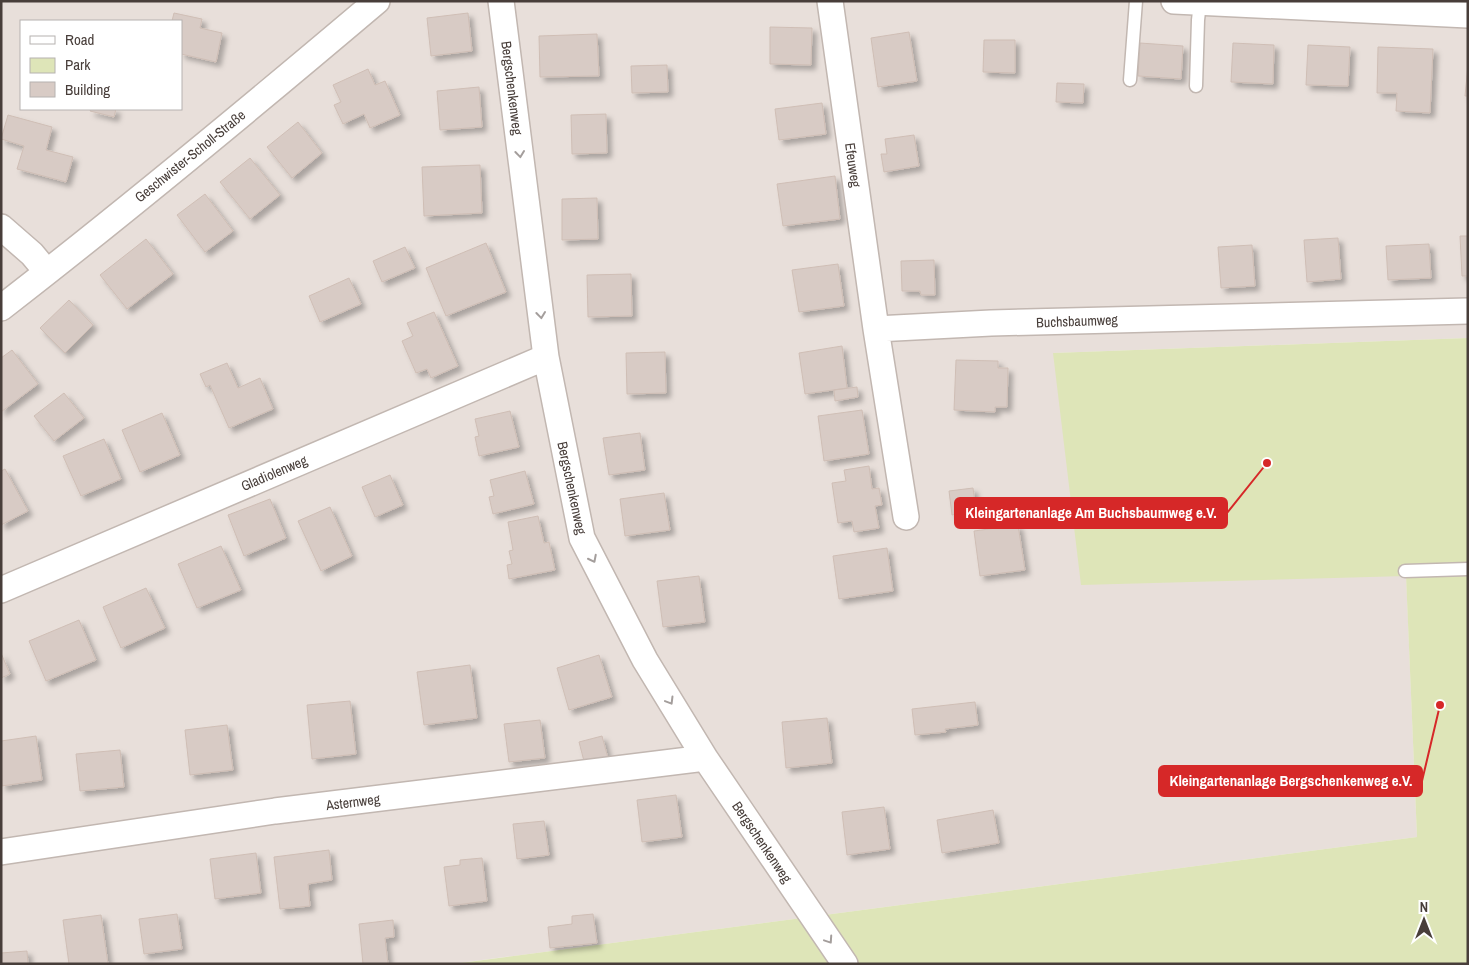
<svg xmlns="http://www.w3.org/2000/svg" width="1469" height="965" font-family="'Archivo Narrow',sans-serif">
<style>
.residential{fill:#e8dfda;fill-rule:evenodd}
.green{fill:#dee5b8}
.building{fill:#d8cbc5;stroke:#cfbeb5;filter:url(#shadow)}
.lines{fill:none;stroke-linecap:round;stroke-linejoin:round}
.service-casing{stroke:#c2b7b1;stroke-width:15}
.minor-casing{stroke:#c2b7b1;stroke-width:28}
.service{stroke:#fff;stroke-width:12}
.minor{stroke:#fff;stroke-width:25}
.oneway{stroke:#a49e9c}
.labels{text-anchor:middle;stroke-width:4;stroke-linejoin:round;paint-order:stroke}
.street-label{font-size:14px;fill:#483e3a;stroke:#fff}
.leader{fill:none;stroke:#d62828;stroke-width:2}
.callout-dot{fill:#d62828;stroke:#fff;stroke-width:2}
.callout{fill:#d62828;stroke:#d62828;stroke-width:2}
.callout-label{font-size:15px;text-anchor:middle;font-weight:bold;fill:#fff}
</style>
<defs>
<filter id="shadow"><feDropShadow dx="4.5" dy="4.5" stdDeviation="2.5" flood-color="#0004"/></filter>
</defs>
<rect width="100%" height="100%" fill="#f4efeb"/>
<path class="residential" d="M1 1H1468V338L1053 353 1406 573 1417 837 452 964H1ZM21 21H181V109H21Z"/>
<path class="green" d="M1468 338V964H453L1417 837 1406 576 1081 585 1053 353Z"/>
<path class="building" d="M174 13 202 19 200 28 222 33 216 62 181 54V21H172Z
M468 13 472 51 431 56 427 18Z
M770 27 812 28 811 65 770 64Z
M909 32 917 81 878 87 871 38Z
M597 34 599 76 540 77 539 36Z
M984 40H1015V73L983 72Z
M1140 43 1183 46 1181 79 1138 76Z
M1233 43 1274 45 1273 84 1231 82Z
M1308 45 1350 47 1348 86 1306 85Z
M1378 47 1433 49 1430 113 1396 111 1397 93H1377Z
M667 65 668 92 632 93 631 66Z
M1468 65V96H1465Z
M368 69 375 85 385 81 400 115 370 128 364 114 343 124 334 105 341 102 333 85Z
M1057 83 1084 84 1083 103 1056 102Z
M479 87 482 127 440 130 437 91Z
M822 103 826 134 779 140 775 109Z
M91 109H116L114 117 90 111Z
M606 114 607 153 572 154 571 115Z
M8 115 52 127 46 150 73 157 66 182 17 169 24 146 1 139Z
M298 122 322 153 292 178 267 147Z
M914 135 919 166 884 172 881 154H887L885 139Z
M250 158 280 195 250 219 220 182Z
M480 165 482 213 424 216 422 167Z
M835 176 840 219 783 226 777 184Z
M205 194 233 231 205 252 177 215Z
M597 198 598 239 562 240V199Z
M1460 236H1468V276H1462Z
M1338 238 1341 279 1307 282 1304 240Z
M146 239 173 274 127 309 100 275Z
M486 243 506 292 446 316 426 268Z
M1429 244 1431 278 1388 280 1386 246Z
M1252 245 1255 286 1221 288 1218 247Z
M405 247 415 268 382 282 373 261Z
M934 260 935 295H921L920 291H902L901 261Z
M838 264 844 306 799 312 792 270Z
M631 274 632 316 588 317 587 275Z
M349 278 361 304 320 322 309 296Z
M69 300 93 325 65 353 40 328Z
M434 312 458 366 431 378 427 369 416 373 402 341 413 336 407 323Z
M842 346 847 388 805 394 799 353Z
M12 350 38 384 1 412V358Z
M665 352 666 393 627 394 626 353Z
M956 360 998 361V368H1008L1007 407H995V412L954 410Z
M227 363 238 388 260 378 273 409 229 428 210 385 206 387 200 374Z
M857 387 858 397 835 401 834 390Z
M64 393 84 418 54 441 34 416Z
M862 410 869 454 824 461 818 416Z
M510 411 519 447 479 456 475 437 479 436 475 419Z
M162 413 180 455 140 472 122 430Z
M640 433 645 470 609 475 603 438Z
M104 439 121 479 81 496 63 456Z
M869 466 872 489 879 488 882 505 875 506 879 528 854 532 852 521 838 523 832 483 846 481 844 470Z
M5 469 28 511 1 525V471Z
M525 471 534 504 493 514 489 497 494 496 490 480Z
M390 475 403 505 375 517 362 487Z
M973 488 976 511 952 515 949 491Z
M664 493 670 530 625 536 620 499Z
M270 499 286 538 244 556 228 515Z
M330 507 352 556 321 571 298 521Z
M538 516 544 543 549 542 555 570 509 579 507 565 512 564 509 551 513 550 508 522Z
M1018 525 1025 570 980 576 974 531Z
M221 546 241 590 197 608 178 564Z
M887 548 893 591 839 599 833 556Z
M699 576 705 622 663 627 657 581Z
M146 588 165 628 121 648 103 607Z
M79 620 96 660 46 681 29 641Z
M1 653 10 674 1 678Z
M599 655 612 697 569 710 557 668Z
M470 665 477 718 424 725 417 672Z
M350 701 356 754 312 759 307 705Z
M975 702 978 725 945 729 946 732 915 735 912 709Z
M827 718 832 763 786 768 782 722Z
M540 720 545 758 509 762 504 724Z
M227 725 233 770 190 775 185 730Z
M36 736 42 780 2 786 1 741Z
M602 736 608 758 585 765 579 742Z
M120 750 124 787 80 791 76 754Z
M676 795 682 837 642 842 637 800Z
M884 807 890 849 847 855 842 812Z
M993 810 999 843 942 853 937 820Z
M544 821 549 855 517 859 513 824Z
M329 850 332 880 308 884 310 906 280 909 274 857Z
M256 853 261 893 215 899 210 859Z
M482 858 487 901 449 906 444 867 460 865V860Z
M177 914 182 949 144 954 139 919Z
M593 914 597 943 550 948 548 927 572 924V916Z
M101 915 108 964H69L63 920Z
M393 920 394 937 385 938 388 964H363L359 924Z
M27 951 28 964H1V953Z"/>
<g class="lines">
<g class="service-casing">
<path id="service" d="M1130 80 1136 1
M1196 86 1198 20 1200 3
M1405 571 1468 569"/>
</g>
<g class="minor-casing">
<path id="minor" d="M501 1 546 357 582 538 645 660 705 758 845 964
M830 1 876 329
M1174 1 1468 15
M1 227 32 254 47 272
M1 308C129 209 254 105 377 1
M906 517 876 329 991 323 1468 311
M1 590 546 357
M1 852 275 811 705 758"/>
</g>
<use href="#service" class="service"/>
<use href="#minor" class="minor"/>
</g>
<defs><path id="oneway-chevron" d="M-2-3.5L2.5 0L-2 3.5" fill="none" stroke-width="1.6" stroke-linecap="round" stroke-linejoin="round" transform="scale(1.25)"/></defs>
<g class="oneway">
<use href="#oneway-chevron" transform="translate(520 154) rotate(83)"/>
<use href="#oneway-chevron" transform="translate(541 315) rotate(83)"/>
<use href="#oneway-chevron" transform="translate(593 559) rotate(63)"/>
<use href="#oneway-chevron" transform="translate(670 701) rotate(59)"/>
<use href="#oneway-chevron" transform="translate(829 940) rotate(56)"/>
</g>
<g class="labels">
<g class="street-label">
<text transform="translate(512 88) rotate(83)" y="5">Bergschenkenweg</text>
<text transform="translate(190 156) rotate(-39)" y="5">Geschwister-Scholl-Straße</text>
<text transform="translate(853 165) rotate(82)" y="5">Efeuweg</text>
<text transform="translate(1077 321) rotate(-2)" y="5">Buchsbaumweg</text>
<text transform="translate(274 473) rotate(-23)" y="5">Gladiolenweg</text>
<text transform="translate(572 488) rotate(78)" y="5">Bergschenkenweg</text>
<text transform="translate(353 802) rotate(-7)" y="5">Asternweg</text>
<text transform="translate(762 842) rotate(56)" y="5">Bergschenkenweg</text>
</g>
</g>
<path class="leader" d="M1267 463L1227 513M1440 705L1422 781"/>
<g class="callout-dot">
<circle cx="1267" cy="463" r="5"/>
<circle cx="1440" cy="705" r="5"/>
</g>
<g class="callout">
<rect x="955" y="498" width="272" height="30" rx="5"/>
<rect x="1159" y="766" width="263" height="30" rx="5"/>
</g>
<g class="callout-label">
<text x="1091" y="518">Kleingartenanlage Am Buchsbaumweg e.V.</text>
<text x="1291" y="786">Kleingartenanlage Bergschenkenweg e.V.</text>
</g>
<rect width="1469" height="965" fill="none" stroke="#483e3a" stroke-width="5"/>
<rect x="20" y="20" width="162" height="90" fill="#ffffff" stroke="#b6b2b0"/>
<rect x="30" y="36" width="25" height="8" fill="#ffffff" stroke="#b6b2b0"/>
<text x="65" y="45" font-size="15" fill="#483e3a">Road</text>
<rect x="30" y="58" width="25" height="15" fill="#dee5b8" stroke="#b6b2b0"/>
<text x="65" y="70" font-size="15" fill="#483e3a">Park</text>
<rect x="30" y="82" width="25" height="15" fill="#d8cbc5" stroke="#b6b2b0"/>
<text x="65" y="95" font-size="15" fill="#483e3a">Building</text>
<g transform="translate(1424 920)" stroke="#ffffff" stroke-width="4" paint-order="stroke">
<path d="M0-4L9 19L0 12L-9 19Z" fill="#483e3a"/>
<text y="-8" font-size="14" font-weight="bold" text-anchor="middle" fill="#483e3a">N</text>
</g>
</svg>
